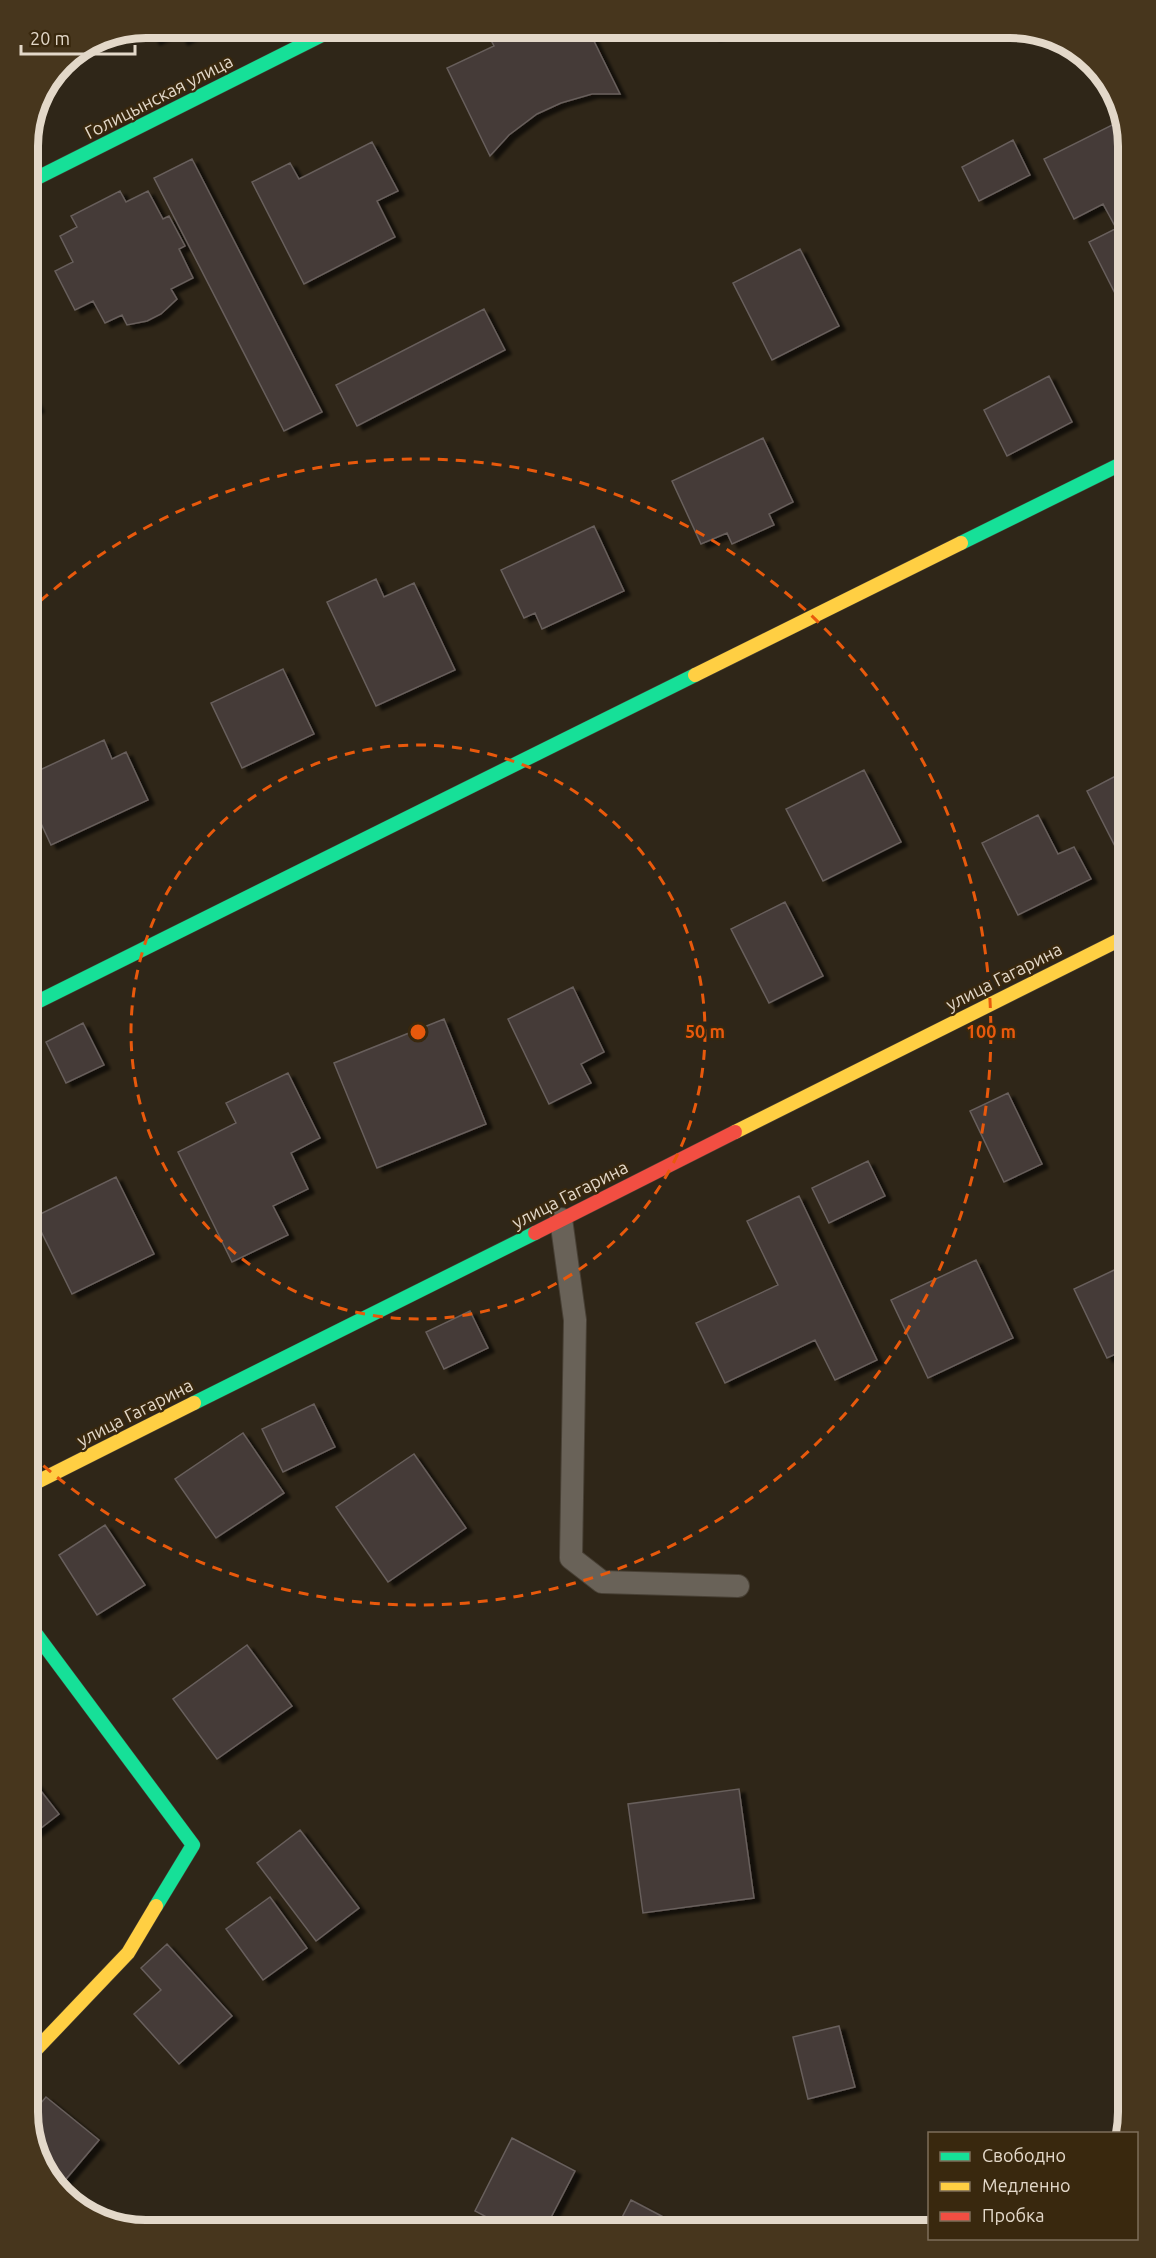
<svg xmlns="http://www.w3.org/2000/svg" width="1156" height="2258" font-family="Ubuntu,sans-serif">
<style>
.building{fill:#443b38;stroke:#685f5c;stroke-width:1.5;filter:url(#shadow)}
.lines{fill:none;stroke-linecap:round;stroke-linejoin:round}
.lane-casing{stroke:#484035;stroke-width:24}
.fast-casing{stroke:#484035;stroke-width:15}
.slow-casing{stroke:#484035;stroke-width:15}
.jam-casing{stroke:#484035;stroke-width:15}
.lane{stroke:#696258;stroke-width:22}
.fast{stroke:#16e098;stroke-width:14}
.slow{stroke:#ffcf43;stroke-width:14}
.jam{stroke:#f24e42;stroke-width:14}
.ring{fill:none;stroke:#e8590c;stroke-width:3;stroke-dasharray:10 8}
.labels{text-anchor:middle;stroke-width:4.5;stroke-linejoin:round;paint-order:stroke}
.street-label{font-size:18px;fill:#e3d8c9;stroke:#39280e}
.rim{fill:none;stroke:#e3d8c9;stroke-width:8}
.centre{fill:#e8590c;stroke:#39280e;stroke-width:3}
.ring-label{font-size:18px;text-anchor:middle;font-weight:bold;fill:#e8590c;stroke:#39280e;stroke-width:4.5;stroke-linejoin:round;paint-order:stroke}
</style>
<defs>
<filter id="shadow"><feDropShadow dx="6" dy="4" stdDeviation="1.5" flood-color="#0009"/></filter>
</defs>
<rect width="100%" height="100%" fill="#2f2618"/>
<path class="building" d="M147 27H209L182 41 176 30 154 41Z
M484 27H527L528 29 533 27H587L620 94H592L561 103 537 114 509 135 490 156 447 68 494 46Z
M687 27H708L692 36Z
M709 27H746L733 33 714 37Z
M1124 119 1129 146V222L1116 228 1103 204 1074 219 1044 159Z
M1013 140 1030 175 979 201 962 167Z
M372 142 398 191 377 201 395 237 304 284 252 182 290 163 299 179Z
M192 159 322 412 284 431 154 178Z
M120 191 126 202 148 191 163 219 169 216 185 246 179 249 193 278 171 289 177 299 161 314 147 321 127 325 122 315 105 323 93 301 75 310 55 271 73 262 60 236 77 227 71 216Z
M1129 222V321L1089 242Z
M800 249 839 326 772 360 733 283Z
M484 309 505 350 357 426 336 385Z
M1049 376 1072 422 1007 456 984 410Z
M27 387 38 408 27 414Z
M763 438 793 502 769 514 774 525 732 544 727 533 701 544 672 481Z
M594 526 624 591 542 629 535 613 524 618 501 570Z
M376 579 384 597 414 583 455 670 376 706 327 602Z
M283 669 314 734 242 768 211 703Z
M104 740 112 759 126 752 148 800 51 845 27 793V776Z
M1129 769V861L1124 864 1087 791Z
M864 770 901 842 823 881 786 809Z
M1038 815 1058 854 1074 847 1091 879 1018 915 982 843Z
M785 902 823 976 769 1003 731 929Z
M573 987 604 1052 581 1064 591 1083 549 1104 508 1019Z
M444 1019 486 1124 377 1168 334 1063Z
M83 1023 104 1065 66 1083 46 1042Z
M288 1073 320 1138 291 1153 308 1189 273 1206 288 1235 232 1262 178 1152 236 1123 226 1103Z
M1008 1093 1042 1164 1004 1182 970 1111Z
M868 1161 885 1196 829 1223 812 1188Z
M116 1177 154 1254 72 1294 34 1217Z
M799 1196 877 1360 835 1380 815 1340 725 1383 696 1323 778 1285 747 1221Z
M976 1260 1013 1338 928 1378 891 1300Z
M1129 1263V1348L1107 1358 1074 1289Z
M470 1311 488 1348 444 1369 426 1332Z
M314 1404 335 1447 283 1472 262 1429Z
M243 1433 284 1493 216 1538 175 1479Z
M414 1454 466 1528 388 1582 336 1507Z
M105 1525 145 1585 97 1615 59 1555Z
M247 1645 292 1706 217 1759 173 1699Z
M27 1773 59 1814 27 1839Z
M739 1789 754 1898 643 1913 628 1804Z
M300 1830 359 1908 316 1941 257 1863Z
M270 1897 307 1948 263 1980 226 1929Z
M167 1944 232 2016 179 2064 134 2014 161 1990 141 1968Z
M839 2026 855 2087 808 2099 793 2037Z
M46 2097 99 2140 61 2185 36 2158 28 2118Z
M512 2138 575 2171 544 2231H513L475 2211Z
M631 2200 690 2231H615Z"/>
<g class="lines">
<g class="lane-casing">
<path id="lane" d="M561 1219 575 1320 571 1558 602 1582 738 1586"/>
</g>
<g class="fast-casing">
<path id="fast" d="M27 183 338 27
M961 543 1129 460
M27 1007 695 675
M194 1403 535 1233
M27 1622 193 1845 156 1906"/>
</g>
<g class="slow-casing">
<path id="slow" d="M695 675 961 543
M735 1132 1129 935
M27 1487 194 1403
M27 2059 128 1953 156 1906"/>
</g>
<g class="jam-casing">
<path id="jam" d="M535 1233 735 1132"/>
</g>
<use href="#lane" class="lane"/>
<use href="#fast" class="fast"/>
<use href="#slow" class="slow"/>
<use href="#jam" class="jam"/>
</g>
<g class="ring">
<circle cx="418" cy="1032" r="287"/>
<path d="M27 613A573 573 0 1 1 27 1451"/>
</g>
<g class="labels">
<g class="street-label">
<text transform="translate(159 97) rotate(-27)" y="6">Голицынская улица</text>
<text transform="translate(1004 977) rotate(-27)" y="6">улица Гагарина</text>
<text transform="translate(570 1195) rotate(-27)" y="6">улица Гагарина</text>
<text transform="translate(135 1413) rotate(-27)" y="6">улица Гагарина</text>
</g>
</g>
<path d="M0 0H1156V2258H0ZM146 38H1010A108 108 0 0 1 1118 146V2112A108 108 0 0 1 1010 2220H146A108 108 0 0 1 38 2112V146A108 108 0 0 1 146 38Z" fill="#47361d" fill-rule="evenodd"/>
<path class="rim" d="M146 38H1010A108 108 0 0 1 1118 146V2112A108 108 0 0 1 1010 2220H146A108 108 0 0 1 38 2112V146A108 108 0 0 1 146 38Z"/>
<circle cx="418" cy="1032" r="9" class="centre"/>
<g class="ring-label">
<text x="705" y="1038">50 m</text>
<text x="991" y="1038">100 m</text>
</g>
<rect x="928" y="2132" width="210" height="108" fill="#39280e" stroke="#7d6e59" stroke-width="1.5"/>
<rect x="940" y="2152" width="30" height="9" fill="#16e098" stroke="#7d6e59" stroke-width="1.5"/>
<text x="982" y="2162" font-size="18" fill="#e3d8c9">Свободно</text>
<rect x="940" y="2182" width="30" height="9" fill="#ffcf43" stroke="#7d6e59" stroke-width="1.5"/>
<text x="982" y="2192" font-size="18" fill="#e3d8c9">Медленно</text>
<rect x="940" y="2212" width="30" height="9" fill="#f24e42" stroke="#7d6e59" stroke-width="1.5"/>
<text x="982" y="2222" font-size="18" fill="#e3d8c9">Пробка</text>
<path d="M21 45v9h114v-9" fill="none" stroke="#e3d8c9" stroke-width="3"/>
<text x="30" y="45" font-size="18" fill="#e3d8c9" stroke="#39280e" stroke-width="4.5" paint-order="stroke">20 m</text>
</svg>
